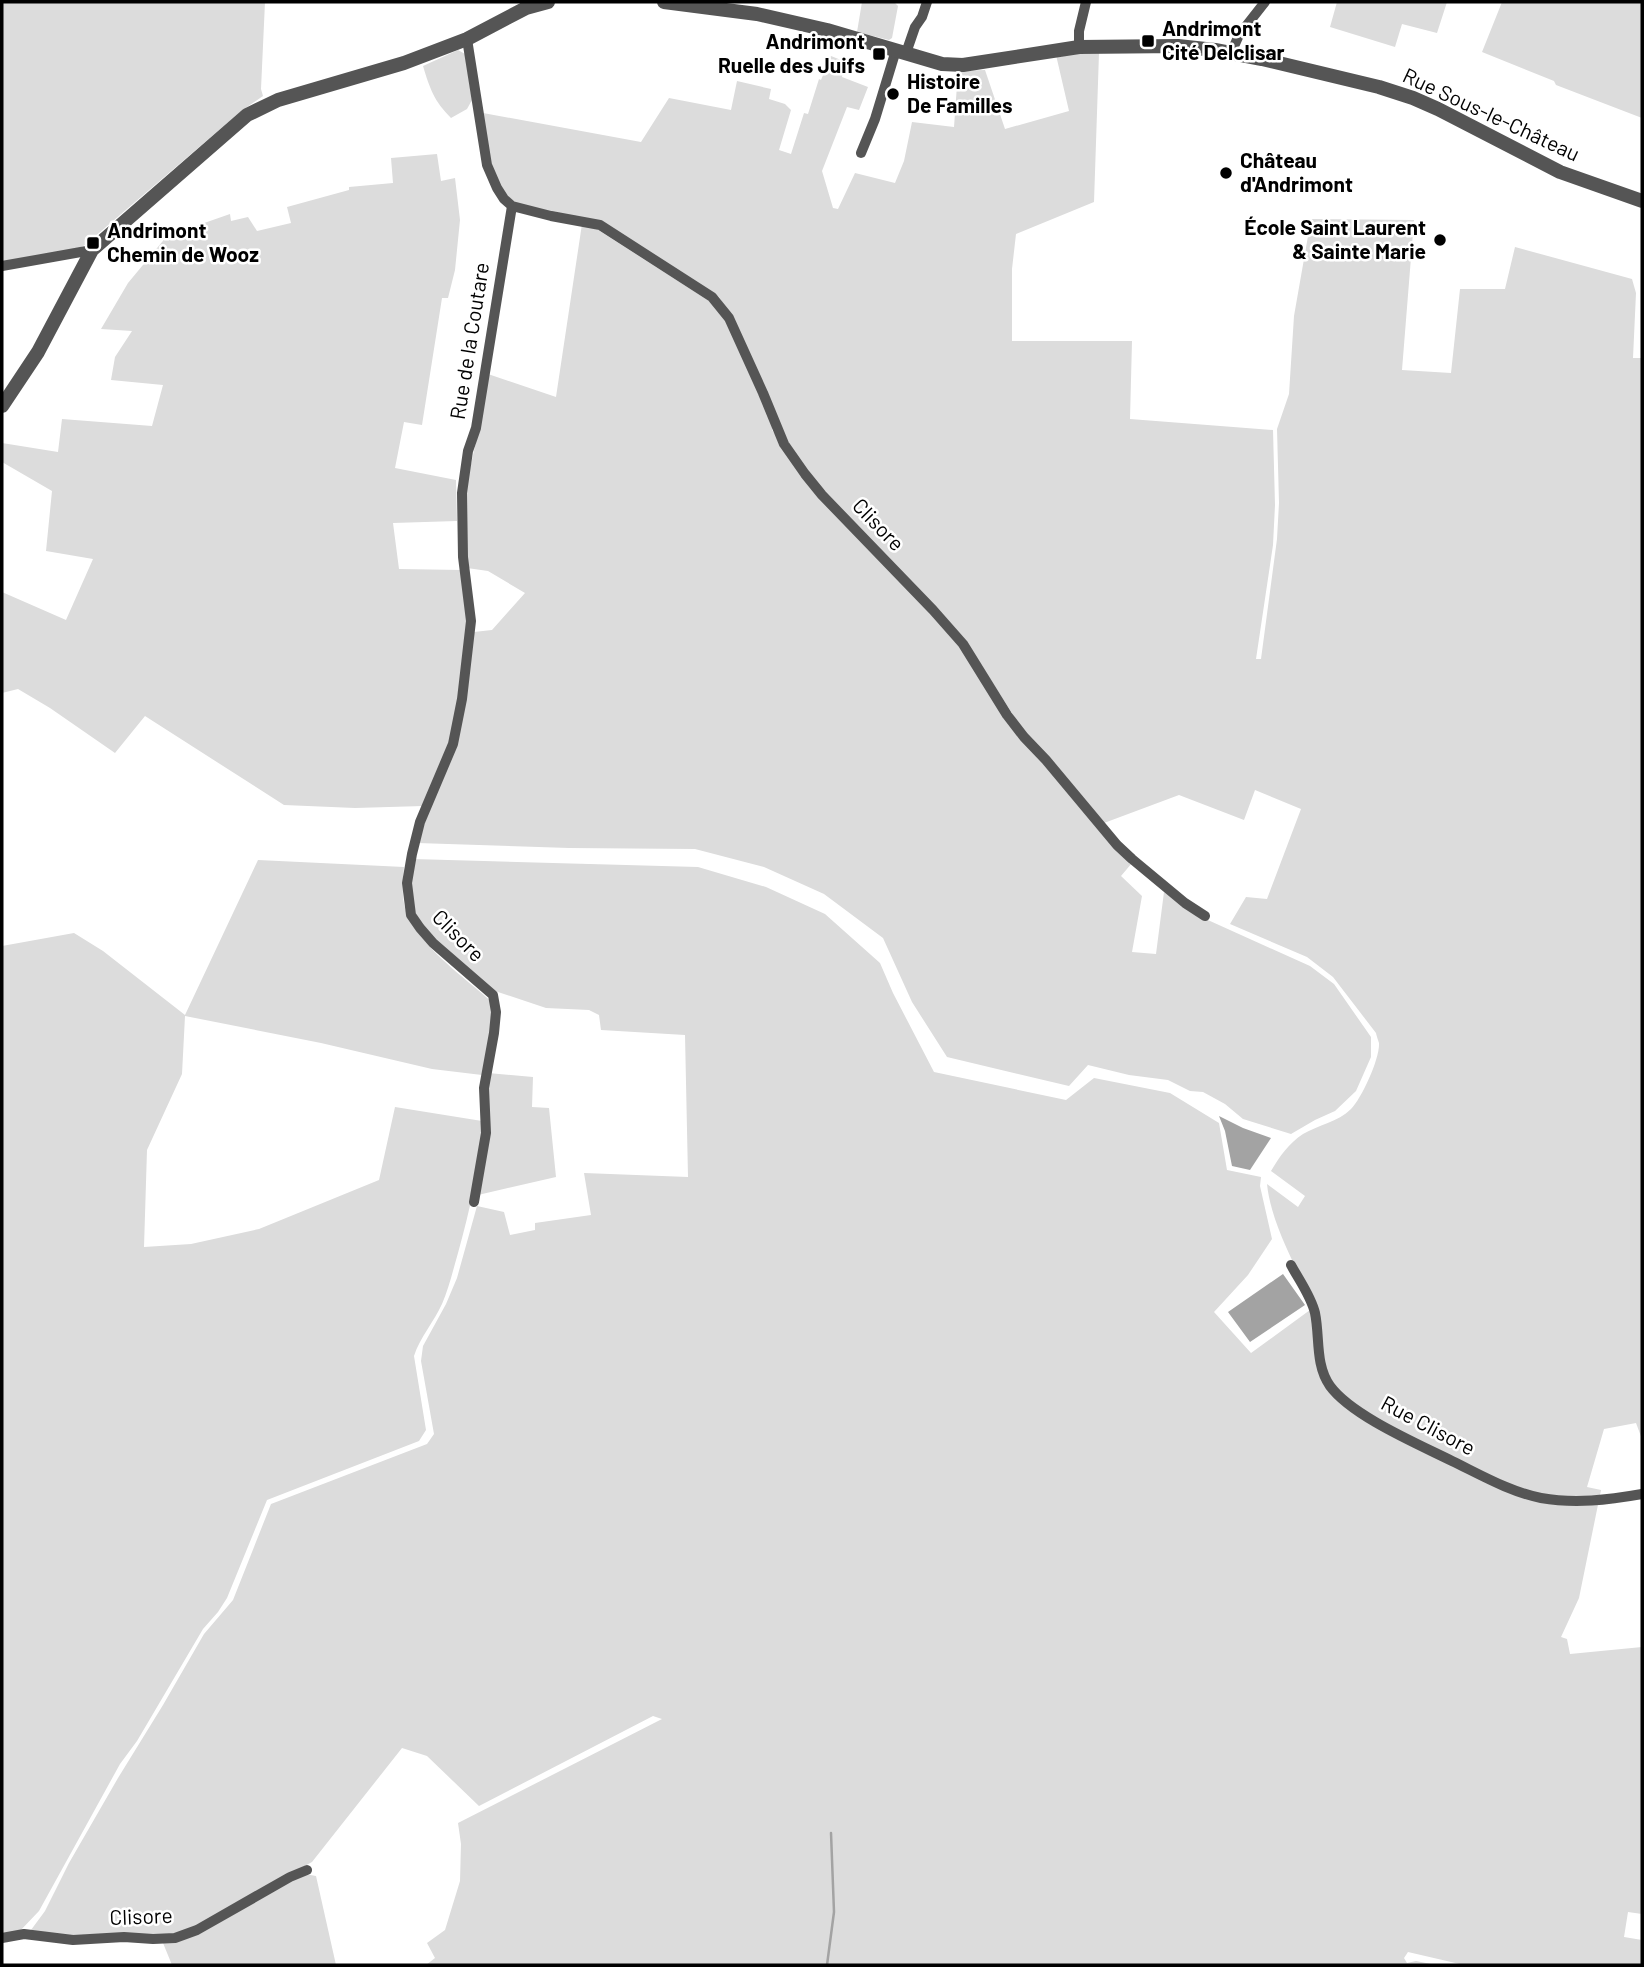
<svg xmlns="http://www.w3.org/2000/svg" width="1644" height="1967" font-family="Barlow,sans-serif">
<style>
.green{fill:#dcdcdc}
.water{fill:#a3a3a3}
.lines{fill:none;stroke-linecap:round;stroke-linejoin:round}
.stream{stroke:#a3a3a3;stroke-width:2.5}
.minor{stroke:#555;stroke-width:10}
.tertiary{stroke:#555;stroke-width:14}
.poi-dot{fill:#000;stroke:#fff;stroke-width:2.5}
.labels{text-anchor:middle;stroke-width:5;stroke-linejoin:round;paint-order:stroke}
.poi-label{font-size:21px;font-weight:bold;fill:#000;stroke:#fff;text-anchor:start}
.street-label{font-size:21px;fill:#000;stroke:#fff}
</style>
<rect width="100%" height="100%" fill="#fff"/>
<path class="green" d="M2 2H265L261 89 263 96 240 112 85 245 75 250 2 263Z
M862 2H894L898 6 892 38 889 40 857 32Z
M1337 2H1447L1437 33 1402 24 1395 47 1330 27Z
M1502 2H1642V118L1556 85 1554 81 1482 52Z
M458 50 465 54 472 100 467 109 451 118C434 101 430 89 423 66Z
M1099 53 1094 202 1016 234 1012 269V341H1132L1130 419 1273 430 1275 505 1273 545 1256 659H1261L1277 539 1279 503 1277 429 1289 394 1294 316 1311 219 1414 220 1402 370 1451 373 1460 289H1505L1515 247 1632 279 1636 293 1633 358H1642V1439L1636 1423 1604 1429 1587 1487 1601 1490 1579 1598 1561 1637 1567 1639 1570 1654 1642 1647V1914L1628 1912 1624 1937 1642 1940V1965H1464L1408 1952 1404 1958 1407 1963 1416 1961 1436 1965H426L435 1958 427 1943 445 1930 460 1881 461 1844 458 1823 662 1719 653 1716 479 1806 427 1756 402 1748 312 1862 189 1930 171 1935 92 1937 38 1935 31 1930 45 1911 69 1863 118 1778 163 1705 204 1634 233 1600 271 1504 427 1444 434 1434 421 1361 423 1346 446 1304 457 1278 477 1206 504 1212 510 1235 535 1230V1223L591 1215 584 1173 688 1177 685 1035 601 1030 599 1015 589 1010 546 1008 492 990 439 944 414 914 411 893 413 859 698 867 766 887 825 914 880 963 893 993 934 1072 1066 1100 1094 1078 1170 1093 1219 1123 1227 1170 1261 1177 1260 1186 1272 1239 1248 1275 1214 1312 1251 1353 1310 1310 1313 1305C1297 1268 1271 1224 1267 1184L1298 1207 1305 1196 1271 1171C1280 1156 1288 1144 1303 1134 1318 1125 1338 1122 1351 1109 1362 1098 1380 1058 1379 1043 1379 1043 1376 1034 1376 1033L1333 977 1307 957 1230 924 1246 897 1267 899 1301 809 1255 790 1244 820 1179 795 1104 823 1024 732 971 649 819 486 793 453 735 322 719 297 667 265 607 224 519 205C487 185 487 147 483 113L641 142 669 98 731 110 737 81 771 89 769 99 785 104 791 110 779 150 791 154 804 113 808 114 819 79 821 80 831 56 846 62 842 77 868 87 859 110 847 107 822 171 833 208 838 209 855 173 895 183 904 161 912 122 954 127 958 71 985 70 1005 129 1069 111 1056 55Z
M437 154 441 181 455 178 460 220 455 270 448 298H442L422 425 404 422 395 468 456 480 457 521 393 523 399 569 462 570 468 621 466 659 452 732 443 764 423 806 355 808 284 805 145 716 115 753 50 708 18 689 2 693V592L66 620 93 559 46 551 52 491 2 462V443L58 452 62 419 152 426 163 385 111 380 115 357 132 331 101 329 128 283 167 236 230 214 231 221 248 217 257 231 291 223 287 207 349 190V187L393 183 391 158Z
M582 224 595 228 720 308 773 425 772 430 808 482 921 600 965 653 1004 716 1132 863 1121 876 1142 896 1132 952 1156 954 1164 892 1199 916 1310 966 1334 984 1371 1037V1057L1356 1091 1335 1111 1315 1120 1291 1134 1243 1119 1225 1104 1203 1092 1190 1091 1168 1080 1129 1075 1088 1065 1069 1086 947 1057 912 1002 883 938 824 894 764 867 695 849 569 848 417 843 458 737 474 632 492 630 525 593 488 571 467 568V482L482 415 488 374 556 397Z
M258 860 404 867C403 881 401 897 406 911 418 945 465 978 492 1002L493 1030 482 1075 432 1069 321 1043 185 1016 182 1074 147 1150 144 1247 191 1244 259 1229 379 1180 395 1107 482 1121C480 1166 470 1210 458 1253 453 1270 449 1288 442 1304 434 1322 420 1337 414 1356L426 1430 419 1441 267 1500 227 1598 218 1612 203 1629 137 1741 120 1764 39 1911 19 1932 2 1936V946L74 933 103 951 185 1015Z
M488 1073 533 1077 532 1107 549 1108 556 1177 478 1195Z
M305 1874 316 1876 336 1965H172L163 1943Z"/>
<path class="water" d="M1219 1116 1243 1128 1271 1138 1250 1170 1232 1166 1225 1131Z
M1283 1274 1305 1305 1250 1342 1228 1312Z"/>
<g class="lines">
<path class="stream" d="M827 1965 834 1912 831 1833"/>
<path class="minor" d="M467 39 487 165 497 188 504 199 512 206 551 216 600 225 712 297 729 318 763 393 784 444 805 474 822 495 933 610 963 644 1007 715 1024 737 1046 760 1117 845 1132 859 1185 903 1205 916
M1079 47V31L1086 2
M906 53 915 27 922 17 927 2
M1231 53 1239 35 1265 2
M861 153 875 119 896 50
M2 266 92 250
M474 1202 486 1133 484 1088 494 1033 496 1012 493 995 433 943 420 928 411 915 407 883 412 854 420 822 453 744 462 699 471 621 463 557 462 493 468 451 476 428 512 206
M1291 1265C1299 1280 1311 1296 1315 1313 1320 1337 1315 1365 1330 1386 1352 1416 1418 1444 1452 1461 1481 1475 1510 1492 1541 1498 1575 1504 1608 1500 1642 1494
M2 1938 24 1934 73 1940 124 1937 153 1939 175 1938 197 1930 290 1877 307 1870"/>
<path class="tertiary" d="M664 2 757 14 827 30 942 64 963 65 1079 47 1178 46 1215 50 1262 59 1379 87 1413 98 1438 109 1560 172 1642 201
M2 406 38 352 92 250 247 115 278 100 404 63 467 39 526 8 548 2"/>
</g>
<g class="poi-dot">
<rect x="1141" y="34" width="14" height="14" rx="3.5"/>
<rect x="872" y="47" width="14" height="14" rx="3.5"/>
<circle cx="893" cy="94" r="7"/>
<circle cx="1226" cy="173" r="7"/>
<circle cx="1440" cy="240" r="7"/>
<rect x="86" y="236" width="14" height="14" rx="3.5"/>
</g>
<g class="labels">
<g class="poi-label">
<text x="1162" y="36">Andrimont<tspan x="1162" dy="24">Cité Delclisar</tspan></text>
<text x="865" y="49" text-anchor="end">Andrimont<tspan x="865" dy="24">Ruelle des Juifs</tspan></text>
<text x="907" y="89">Histoire<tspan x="907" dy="24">De Familles</tspan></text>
<text x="1240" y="168">Château<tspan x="1240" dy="24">d'Andrimont</tspan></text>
<text x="1426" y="235" text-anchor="end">École Saint Laurent<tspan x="1426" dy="24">&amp; Sainte Marie</tspan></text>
<text x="107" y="238">Andrimont<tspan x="107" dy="24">Chemin de Wooz</tspan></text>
</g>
<g class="street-label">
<text transform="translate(1491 115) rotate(25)" y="7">Rue Sous-le-Château</text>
<text transform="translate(470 341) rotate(-81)" y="7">Rue de la Coutare</text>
<text transform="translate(878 525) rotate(46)" y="7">Clisore</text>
<text transform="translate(458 936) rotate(45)" y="7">Clisore</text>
<text transform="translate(1428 1426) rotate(28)" y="7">Rue Clisore</text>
<text transform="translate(141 1917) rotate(-2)" y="7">Clisore</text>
</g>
</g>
<rect width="1644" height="1967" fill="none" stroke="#000000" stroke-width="7"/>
</svg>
